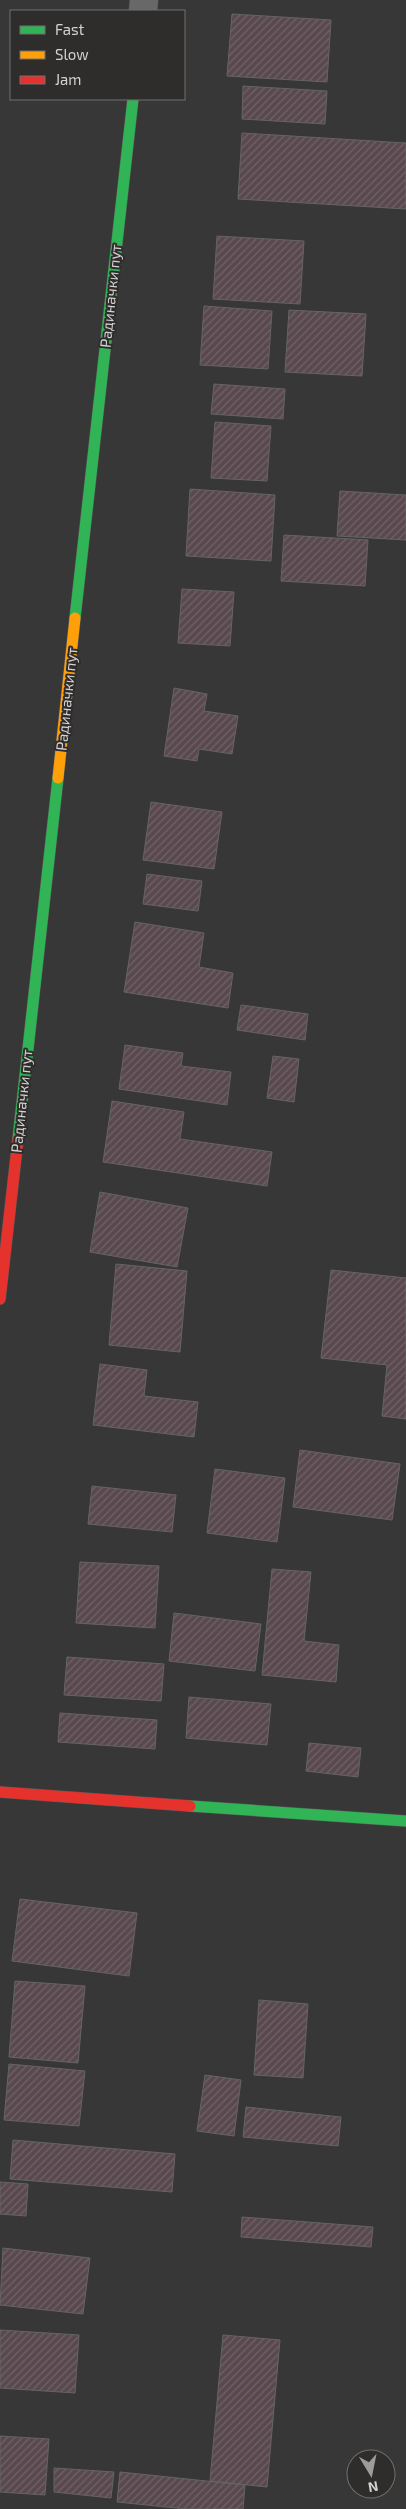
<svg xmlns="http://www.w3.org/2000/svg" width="406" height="2509" font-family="'Exo 2',sans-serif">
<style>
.building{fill:url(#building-hatch);stroke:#656464}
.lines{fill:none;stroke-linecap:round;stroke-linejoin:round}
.street-casing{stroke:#565555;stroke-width:29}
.fast-casing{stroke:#565555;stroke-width:12}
.slow-casing{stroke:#565555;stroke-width:12}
.jam-casing{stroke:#565555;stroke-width:12}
.street{stroke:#696868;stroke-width:28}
.fast{stroke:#30b455;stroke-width:11}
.slow{stroke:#ff9f0a;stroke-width:11}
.jam{stroke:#e5322d;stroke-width:11}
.labels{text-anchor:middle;stroke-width:4;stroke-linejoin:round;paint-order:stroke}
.street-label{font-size:15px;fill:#d3d1d2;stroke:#2f2c2c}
</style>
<defs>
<pattern id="building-hatch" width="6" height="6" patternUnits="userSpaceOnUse" patternTransform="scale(1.25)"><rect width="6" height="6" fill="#59494f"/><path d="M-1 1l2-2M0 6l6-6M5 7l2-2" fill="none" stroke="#706267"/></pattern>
</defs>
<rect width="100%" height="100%" fill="#383737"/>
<path class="building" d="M232 14 331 20 327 82 227 76Z
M243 86 327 91 325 124 242 119Z
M242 133 406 143V209L238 199Z
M217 236 304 241 300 304 213 299Z
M204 306 272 311 268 369 200 365Z
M289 310 366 314 362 376 285 372Z
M214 384 285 389 283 419 211 414Z
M215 422 271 426 267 481 211 478Z
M190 489 275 495 271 561 186 556Z
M340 491 406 495V540L337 536Z
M284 535 368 540 365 586 281 581Z
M182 589 234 592 230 646 178 643Z
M174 688 207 694 204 711 238 716 232 754 199 749 197 761 164 756Z
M151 802 222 812 214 869 143 860Z
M147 874 202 881 198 911 143 904Z
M135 922 204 933 199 967 233 973 228 1008 124 992Z
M241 1005 308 1014 305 1040 237 1030Z
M125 1045 183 1053 181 1066 231 1072 227 1105 119 1089Z
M273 1056 299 1059 294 1102 267 1098Z
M112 1101 184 1112 180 1139 272 1152 267 1186 103 1162Z
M100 1192 188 1208 177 1267 90 1252Z
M116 1264 187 1271 180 1352 109 1345Z
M331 1270 406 1278V1419L382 1416 387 1365 321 1358Z
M100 1364 147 1370 144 1396 198 1402 194 1437 93 1425Z
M300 1450 400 1464 392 1520 293 1507Z
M215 1469 285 1478 277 1542 207 1533Z
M92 1486 176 1495 172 1532 88 1524Z
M80 1562 159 1566 155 1628 76 1623Z
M272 1569 311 1572 304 1641 339 1645 336 1682 262 1675Z
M174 1613 261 1624 255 1671 169 1661Z
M67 1657 164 1664 161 1701 64 1695Z
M189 1697 271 1704 267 1745 186 1738Z
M60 1713 157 1720 155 1749 58 1742Z
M309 1743 361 1748 358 1777 306 1771Z
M20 1899 137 1913 129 1976 12 1961Z
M15 1981 85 1986 78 2063 9 2057Z
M259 2000 308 2004 303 2078 254 2075Z
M9 2064 85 2071 79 2126 4 2120Z
M205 2075 241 2080 234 2136 197 2131Z
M246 2107 341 2117 338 2146 243 2137Z
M13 2140 175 2154 172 2192 10 2179Z
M0 2182 28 2184 26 2216 0 2214Z
M242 2217 373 2227 371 2247 241 2237Z
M3 2248 90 2258 83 2314 0 2305Z
M0 2330 79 2335 75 2393 0 2388Z
M223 2335 280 2340 267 2487 210 2481Z
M0 2436 49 2439 45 2495 0 2492Z
M54 2468 114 2472 111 2498 54 2492Z
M120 2472 245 2485 243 2509H186L117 2502Z"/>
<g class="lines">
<g class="street-casing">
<path id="street" d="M143 11 144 0"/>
</g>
<g class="fast-casing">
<path id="fast" d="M75 618 133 99
M18 1139 58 778
M190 1806 406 1821"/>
</g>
<g class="slow-casing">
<path id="slow" d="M58 778 75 618"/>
</g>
<g class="jam-casing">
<path id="jam" d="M0 1299 18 1139
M0 1792 190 1806"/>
</g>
<use href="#street" class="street"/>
<use href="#fast" class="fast"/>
<use href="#slow" class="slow"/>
<use href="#jam" class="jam"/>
</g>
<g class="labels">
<g class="street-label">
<text transform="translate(111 296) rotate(-84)" y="5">Радиначки пут</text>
<text transform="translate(67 699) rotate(-84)" y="5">Радиначки пут</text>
<text transform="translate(22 1101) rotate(-84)" y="5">Радиначки пут</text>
</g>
</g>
<rect x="10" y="10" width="175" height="90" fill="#2f2c2c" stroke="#716e6e"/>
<rect x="20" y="26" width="25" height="8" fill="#30b455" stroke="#716e6e"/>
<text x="55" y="35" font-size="15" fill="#d3d1d2">Fast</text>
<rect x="20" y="51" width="25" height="8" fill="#ff9f0a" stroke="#716e6e"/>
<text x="55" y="60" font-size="15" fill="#d3d1d2">Slow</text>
<rect x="20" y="76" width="25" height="8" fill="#e5322d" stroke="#716e6e"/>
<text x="55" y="85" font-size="15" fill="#d3d1d2">Jam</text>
<g transform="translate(371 2474) rotate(170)"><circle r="24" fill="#2f2c2c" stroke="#716e6e"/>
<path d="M0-4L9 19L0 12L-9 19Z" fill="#9d9b9c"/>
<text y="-8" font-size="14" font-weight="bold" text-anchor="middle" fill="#d3d1d2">N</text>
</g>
</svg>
